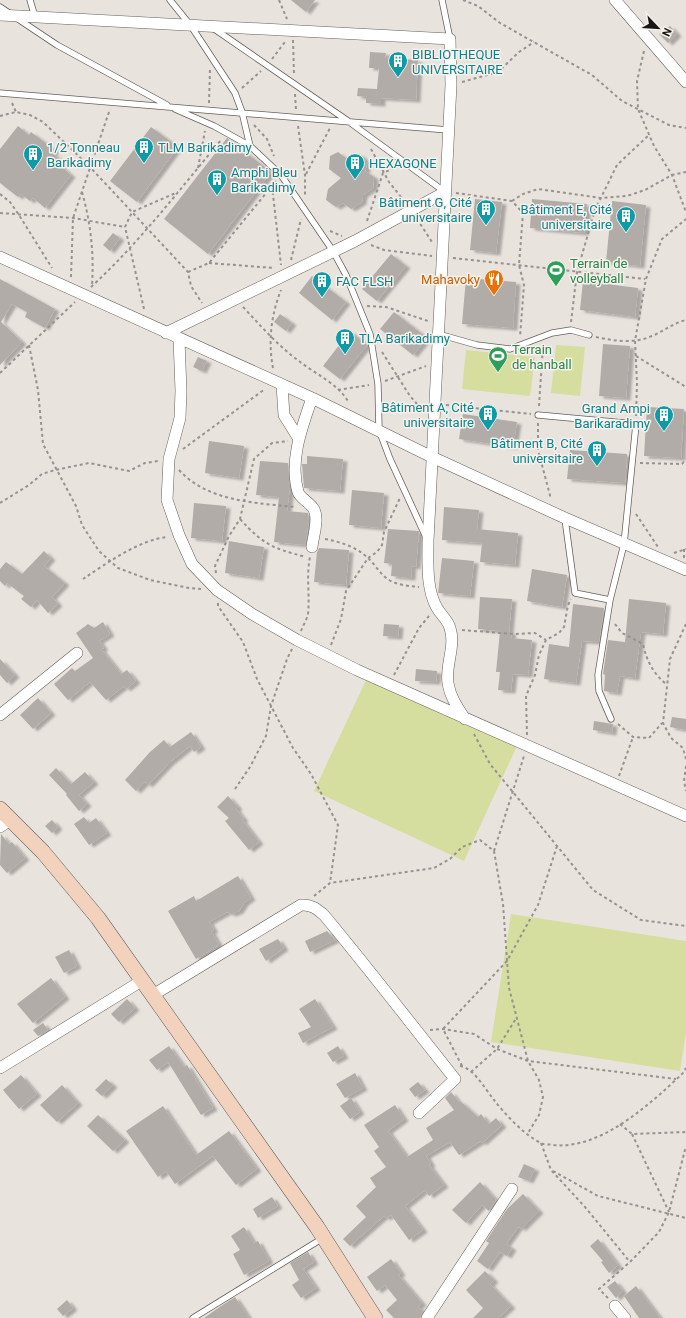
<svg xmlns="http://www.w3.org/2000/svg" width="686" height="1318" font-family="Roboto,sans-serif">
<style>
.green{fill:#d5de9e}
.building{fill:#b1aca7;filter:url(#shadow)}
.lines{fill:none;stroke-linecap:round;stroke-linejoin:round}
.lane-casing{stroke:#65605b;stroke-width:7}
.street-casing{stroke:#65605b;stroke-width:12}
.secondary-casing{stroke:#65605b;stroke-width:16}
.path{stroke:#97928f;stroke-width:2;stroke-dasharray:3 3;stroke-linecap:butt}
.lane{stroke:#fff;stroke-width:5.5}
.street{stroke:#fff;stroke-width:11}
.secondary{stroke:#f2d2bd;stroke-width:15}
.labels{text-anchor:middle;stroke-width:3;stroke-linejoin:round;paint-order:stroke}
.culture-label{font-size:13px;fill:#0d838f;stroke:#f6f1eb;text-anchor:start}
.leisure-label{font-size:13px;fill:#27864d;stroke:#f6f1eb;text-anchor:start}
.food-label{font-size:13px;fill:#c56008;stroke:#f6f1eb;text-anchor:end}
</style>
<defs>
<filter id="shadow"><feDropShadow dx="4.5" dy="2.5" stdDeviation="1" flood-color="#0004"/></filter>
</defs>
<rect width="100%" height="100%" fill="#e9e3de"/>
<path class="green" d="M556 345 585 347 580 396 551 393Z
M466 350 535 357 530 396 462 389Z
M368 676 517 746 464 861 314 791Z
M511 914 686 941V1032L680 1071 491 1042Z"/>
<path class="building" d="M291 0H315L306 12Z
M670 26 677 34 668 43 659 34Z
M370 52 386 53 385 58 418 60 416 100 381 98V104L366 103V97L357 96 358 88 377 89 379 68H369Z
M18 126 29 135 31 132 55 150 52 153 64 162 61 166 71 175 45 208 33 198 30 201 21 194 18 197 0 183V149Z
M151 127 178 147 137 202 110 181Z
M227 138 271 172 208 254 164 219Z
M338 152 347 159 359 154 368 161 365 171 374 177 373 188 363 195 362 202 351 209 343 203 336 207 326 200 328 189 341 178 329 169 330 156Z
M475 199 502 202 496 253 470 250Z
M532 199 587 204 584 233 530 228Z
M612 201 646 205 640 266 606 262Z
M113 233 120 238 110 251 103 245Z
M391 254 406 266 377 301 362 289Z
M312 276 346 302 332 320 299 293Z
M466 278 516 282 513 328 462 324Z
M0 279 55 309 45 328 25 317 27 312 12 304 1 322 22 342 0 365Z
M583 281 638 288 635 317 580 310Z
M394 312 427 338 413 355 380 329Z
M280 314 292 323 286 331 274 322Z
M350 331 367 345 340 379 323 366Z
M603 344 630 346 626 398 599 396Z
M198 357 207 361 202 371 193 367Z
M647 407 684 409 681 458 644 456Z
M463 414 517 422 513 447 459 439Z
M209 441 244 446 239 478 205 473Z
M570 450 627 454 625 483 567 479Z
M307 456 343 459 340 491 304 488 302 464H307Z
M260 461 288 463 290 487 287 511 308 513 309 521 305 545 274 542 279 497 256 495Z
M352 490 384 493 381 528 349 525Z
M194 503 226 506 222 541 191 538Z
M444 507 479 510 477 529 518 533 515 565 480 562 482 543 442 540Z
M388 529 419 531 416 567 412 566 411 578 391 576 392 564 384 563Z
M229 541 264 547 259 578 225 573Z
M319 548 349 550 346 585 314 582 317 552Z
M44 551 51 558 44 566 65 583 52 597 58 604 48 613 37 600 31 607 21 599 24 596 7 583 5 586 0 581V569L6 562 22 574Z
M442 558 474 561 470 596 438 593Z
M532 569 567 575 562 607 527 601Z
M480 597 512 599 509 632 512 633 511 638 532 640 528 675 513 674 511 691 498 690 500 672H496L500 631 478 629Z
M629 599 666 603 663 634 641 632 635 678 620 676 617 693 604 691 605 675 603 674 608 640 625 642Z
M573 604 604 608 599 642 582 641 576 683 544 679 549 644 569 647Z
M103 622 110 634 99 641 104 648 101 649 121 674 127 670 136 681 126 689 124 686 106 700 90 682 68 700 54 684 72 668 75 671 93 658 76 633 88 624 94 628Z
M384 624 399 625 398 637 383 636Z
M0 659 15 675 7 683 0 675Z
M416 669 437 671 436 682 415 681Z
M38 698 51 713 33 729 20 715Z
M672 717 686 719V730L670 727Z
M594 721 613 724 612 733 593 730Z
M191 732 201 747 194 752 190 746 170 762 148 785 145 782 136 791 125 780 150 752 164 740 170 747Z
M56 768 71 784 85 772 94 782 79 795 87 804 79 811 66 795 67 794 49 775Z
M228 796 238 807 236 809 244 819 242 820 259 842 249 850 225 821 229 818 217 807Z
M84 817 89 823 96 818 107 833 89 845 74 824Z
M52 820 58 827 52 833 45 826Z
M1 834 9 844 12 842 25 858 7 873 0 865Z
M238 876 251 898 244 903 239 911 232 914 227 912 209 922 214 930 211 931 219 945 196 959 168 911 194 896 196 901Z
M327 931 335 940 310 952 305 941Z
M278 939 284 948 266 961 259 949Z
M69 950 77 966 64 973 55 957Z
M51 978 65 997 33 1023 17 1004Z
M127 999 135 1008 119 1022 111 1014Z
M315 999 333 1027 303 1043 298 1033 311 1027 299 1009Z
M43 1023 48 1030 38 1036 33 1030Z
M169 1046 184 1067 187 1065 213 1108 201 1115 168 1062 157 1070 149 1060Z
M338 1046 344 1056 333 1062 327 1053Z
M355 1073 363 1088 345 1098 336 1084Z
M21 1075 37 1094 19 1109 3 1090Z
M106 1079 113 1085 102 1096 95 1090Z
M418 1082 425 1090 415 1097 409 1089Z
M62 1085 78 1103 57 1122 40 1105Z
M451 1092 459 1102 460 1101 478 1117 481 1114 489 1124 496 1118 502 1125 482 1143 481 1141 459 1155 450 1142 426 1156 431 1164 429 1165 444 1185 429 1196 425 1190 405 1206 423 1230 409 1240 391 1215 386 1218 384 1216 350 1246 343 1239 366 1217 356 1206 376 1187 370 1178 386 1167 374 1151 379 1147 364 1125 395 1105 404 1119 388 1131 407 1157 433 1140 426 1128 454 1110 445 1098Z
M351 1098 360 1112 350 1119 340 1106Z
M163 1106 196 1155 229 1131 257 1169 236 1185 213 1156 175 1184 166 1171 158 1177 126 1131Z
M98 1115 125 1140 113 1151 87 1126Z
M524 1164 535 1169 529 1181 518 1177Z
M480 1182 496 1200 489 1211 482 1205 466 1223 452 1210Z
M523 1194 539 1211 521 1229 519 1226 506 1244 512 1248 507 1256 500 1252 488 1269 477 1261 489 1243 486 1241 507 1209Z
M272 1197 278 1206 258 1218 253 1209Z
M244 1227 254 1243 258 1241 269 1261 244 1275 233 1254 240 1250 231 1236Z
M598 1239 618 1265 609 1273 601 1262 603 1261 590 1246Z
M308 1252 314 1262 303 1269 316 1288 301 1298 292 1285 299 1280 290 1263Z
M391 1259 401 1273 398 1275 422 1303 418 1307 423 1311 420 1318H394L386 1310 397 1300 385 1285 377 1291 367 1277Z
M485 1271 494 1280 490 1284 511 1306 498 1318H473L483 1308 466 1290Z
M615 1281 623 1291 616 1298 607 1287Z
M636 1286 660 1318H639L624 1296Z
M235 1297 249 1318H204L221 1306Z
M67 1300 73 1308 63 1316 57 1309Z"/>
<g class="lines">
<g class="lane-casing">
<path id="lane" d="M30 0 35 17
M170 0 191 26 235 93 242 112 250 146 281 175 333 251 346 275 370 334 378 384 379 430 390 459 426 537
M442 0 450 39
M0 7 57 45 167 105
M213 28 348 121 445 192
M0 93 448 130
M175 109 214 126 250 146
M438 334 477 345 510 349 552 333 571 330 589 335
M538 415 636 424 624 544 610 600 598 675 599 691 611 719
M565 519 575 593 610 600
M193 1318 323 1238"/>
</g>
<g class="street-casing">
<path id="street" d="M615 0 686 82
M0 15 450 39 451 85 428 541C428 562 426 589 437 608 441 615 448 620 450 628 456 646 445 666 448 683 450 697 458 708 465 719
M0 257 312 398 432 457 565 518 686 570
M166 333 355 241 445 192
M179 339 181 391 180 418 169 459 167 500 179 535 192 564 217 590 252 614 297 640 357 670 686 816
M282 385 284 415 299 439
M312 398C302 427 289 461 298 492 300 498 309 502 313 508 320 517 313 536 312 547
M0 715 77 653
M0 827 11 819
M153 995 301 905C311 904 317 909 324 915 369 969 411 1024 455 1079L419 1113
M0 1068 143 980
M615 1306 625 1318
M427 1318 512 1189"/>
</g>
<g class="secondary-casing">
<path id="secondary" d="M0 809 43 852 98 918 317 1227 375 1318"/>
</g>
<path class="path" d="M279 0 287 19
M463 0 478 6 500 23 592 75 622 101 669 125 686 128
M293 40 294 74
M644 51 637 81 638 109 654 146 672 175 686 212
M272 59 285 42
M462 82 498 72 519 52 534 42
M242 88 261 71
M295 94 296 110
M12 103 16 112
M209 103 210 69
M0 116 16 112 30 115 43 122 89 166 188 272 191 286 202 303
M254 125 267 139 274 156
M298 126 305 175V195
M371 149 389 182 405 202
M198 168 205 131
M306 174 330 128
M272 186 281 265
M82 192C91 224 94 253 92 286
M456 193 512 201 523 213 519 265 524 285 520 337
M0 194 10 202 19 215 52 268
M512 201 523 194 538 189 601 198 627 196 645 190 672 175 686 172
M0 213 73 218 125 227
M417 219 432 242
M367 221 383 173 396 167
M330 231 342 236
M371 245 384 250 432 256
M453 258 645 279
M291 260 301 219
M209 263 274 268
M188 272 209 263 276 181
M71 277 73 218 110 109
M91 287C140 242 179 190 222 139
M367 306 386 307 428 321
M243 307C261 326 278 346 299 361 315 374 339 384 349 403
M144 309 125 227 132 212 178 192
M571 322 577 272 595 210 617 165 649 135
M596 337C615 341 634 344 652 336 664 331 673 323 686 320
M29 345 38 390 43 444 76 506 82 525 99 551 118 568 150 580 189 588 201 589
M382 352 410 396 424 412
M636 356 686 387
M273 368C268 342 271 315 281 290
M0 373 75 302
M385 381 426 366
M338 390 369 385
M446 405 531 414
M539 406 543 345
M636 416 637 383 635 341 646 279 662 239 686 219
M538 423V450L551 499
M183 449 265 389
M640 463 682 464 686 459
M179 470C208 502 257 503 296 507
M0 503 29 485 42 474 55 470 89 463 129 471 145 463 158 461
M636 514 658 547
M240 519C264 545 272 548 306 557
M325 539C341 542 357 547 369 559 376 566 381 575 389 580 397 585 409 586 419 587
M684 549V558
M674 553 686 549
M216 573 215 566 229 536 240 519 254 459 272 443 288 441
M83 579C107 563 139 540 167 537
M218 603V606L243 642 257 679 293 748 311 774 338 825 330 883
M615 624 622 633 643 644C647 662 653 673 667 685
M686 624 670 659 663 723 671 738 683 748 686 759
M462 630 515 634 535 633 546 640
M301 631C303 626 307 619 308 614 310 595 306 576 310 557
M331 645 341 619 346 591 368 558 377 552 382 545 384 532 400 498
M394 675 419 628 429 616
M618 724 633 737 649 738 662 723
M474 734 490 764 593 890 641 920 686 926
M527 735 526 696 535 675 539 655 546 640 559 633 564 627 568 605 571 599
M686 766 684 781 686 791
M619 776 633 737
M235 789 250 767 266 736 271 706 287 659 292 649
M494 851 524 756
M314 896 330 883 434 868 450 859 462 847 480 840 494 851 503 904 509 988 528 1061 539 1080 543 1097 539 1115 528 1133
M430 1030 443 1029 474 1034 497 1049 528 1061 676 1079
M460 1066C474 1068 485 1089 494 1100 505 1114 524 1135 541 1143 544 1145 549 1144 553 1145 601 1150 650 1104 683 1073L686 1068
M462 1066 443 1029 507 961 538 905 557 846
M471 1072 497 1049 517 1017
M620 1124 632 1134 686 1132
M632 1134 669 1212
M541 1143 551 1170 585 1207 630 1262
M553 1171 598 1196 686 1218
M608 1298 599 1289 630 1262 659 1232 669 1212 686 1146"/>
<use href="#lane" class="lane"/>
<use href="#street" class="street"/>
<use href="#secondary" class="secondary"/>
</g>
<defs>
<g id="building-pin" transform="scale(1)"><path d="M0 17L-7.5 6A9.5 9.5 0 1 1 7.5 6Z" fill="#0f9aa8" stroke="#f6f1eb"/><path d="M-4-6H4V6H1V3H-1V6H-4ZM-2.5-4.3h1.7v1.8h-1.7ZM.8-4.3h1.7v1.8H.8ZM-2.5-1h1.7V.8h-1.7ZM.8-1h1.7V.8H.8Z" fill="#fff"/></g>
<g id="stadium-pin" transform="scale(1)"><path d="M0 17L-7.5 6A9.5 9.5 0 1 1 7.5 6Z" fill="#2e9e5b" stroke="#f6f1eb"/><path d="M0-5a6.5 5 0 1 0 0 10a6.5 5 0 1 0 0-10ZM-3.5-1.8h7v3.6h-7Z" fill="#fff"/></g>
<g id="restaurant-pin" transform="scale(1)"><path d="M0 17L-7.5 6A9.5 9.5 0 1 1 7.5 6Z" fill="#e8710a" stroke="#f6f1eb"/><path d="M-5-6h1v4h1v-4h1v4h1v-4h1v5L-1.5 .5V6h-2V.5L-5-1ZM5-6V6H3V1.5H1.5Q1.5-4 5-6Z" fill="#fff"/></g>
</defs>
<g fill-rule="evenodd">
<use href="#building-pin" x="398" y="61"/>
<use href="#building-pin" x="144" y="147"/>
<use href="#building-pin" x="33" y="154"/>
<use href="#building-pin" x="355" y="163"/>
<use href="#building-pin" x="217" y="179"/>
<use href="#building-pin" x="486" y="209"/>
<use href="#building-pin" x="626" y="216"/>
<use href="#stadium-pin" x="556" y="270"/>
<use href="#restaurant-pin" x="494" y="279"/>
<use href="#building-pin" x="322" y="281"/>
<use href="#building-pin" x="345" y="338"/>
<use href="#stadium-pin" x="498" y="356"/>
<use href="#building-pin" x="488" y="414"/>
<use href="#building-pin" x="664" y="415"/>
<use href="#building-pin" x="597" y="450"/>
</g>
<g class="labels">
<g class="culture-label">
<text x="412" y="59">BIBLIOTHEQUE<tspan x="412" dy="15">UNIVERSITAIRE</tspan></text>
<text x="47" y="152">1/2 Tonneau<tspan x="47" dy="15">Barikadimy</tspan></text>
<text x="158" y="152">TLM Barikadimy</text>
<text x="369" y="168">HEXAGONE</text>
<text x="231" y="177">Amphi Bleu<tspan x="231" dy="15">Barikadimy</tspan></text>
<text x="472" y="207" text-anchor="end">Bâtiment G, Cité<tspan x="472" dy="15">universitaire</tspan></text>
<text x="612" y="214" text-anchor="end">Bâtiment E, Cité<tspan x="612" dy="15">universitaire</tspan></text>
<text x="336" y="286">FAC FLSH</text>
<text x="359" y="343">TLA Barikadimy</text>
<text x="474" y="412" text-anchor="end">Bâtiment A, Cité<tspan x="474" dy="15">universitaire</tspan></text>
<text x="650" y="413" text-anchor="end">Grand Ampi<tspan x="650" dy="15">Barikaradimy</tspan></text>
<text x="583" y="448" text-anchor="end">Bâtiment B, Cité<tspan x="583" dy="15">universitaire</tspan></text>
</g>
<g class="leisure-label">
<text x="570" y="268">Terrain de<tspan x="570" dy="15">volleyball</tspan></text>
<text x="512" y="354">Terrain<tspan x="512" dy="15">de hanball</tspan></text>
</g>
<g class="food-label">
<text x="480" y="284">Mahavoky</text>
</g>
</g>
<g transform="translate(658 28) rotate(115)" stroke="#f6f1eb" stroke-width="3" paint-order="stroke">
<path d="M0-3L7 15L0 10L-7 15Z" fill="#191715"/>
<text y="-6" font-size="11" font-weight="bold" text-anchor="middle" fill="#191715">N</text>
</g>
</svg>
